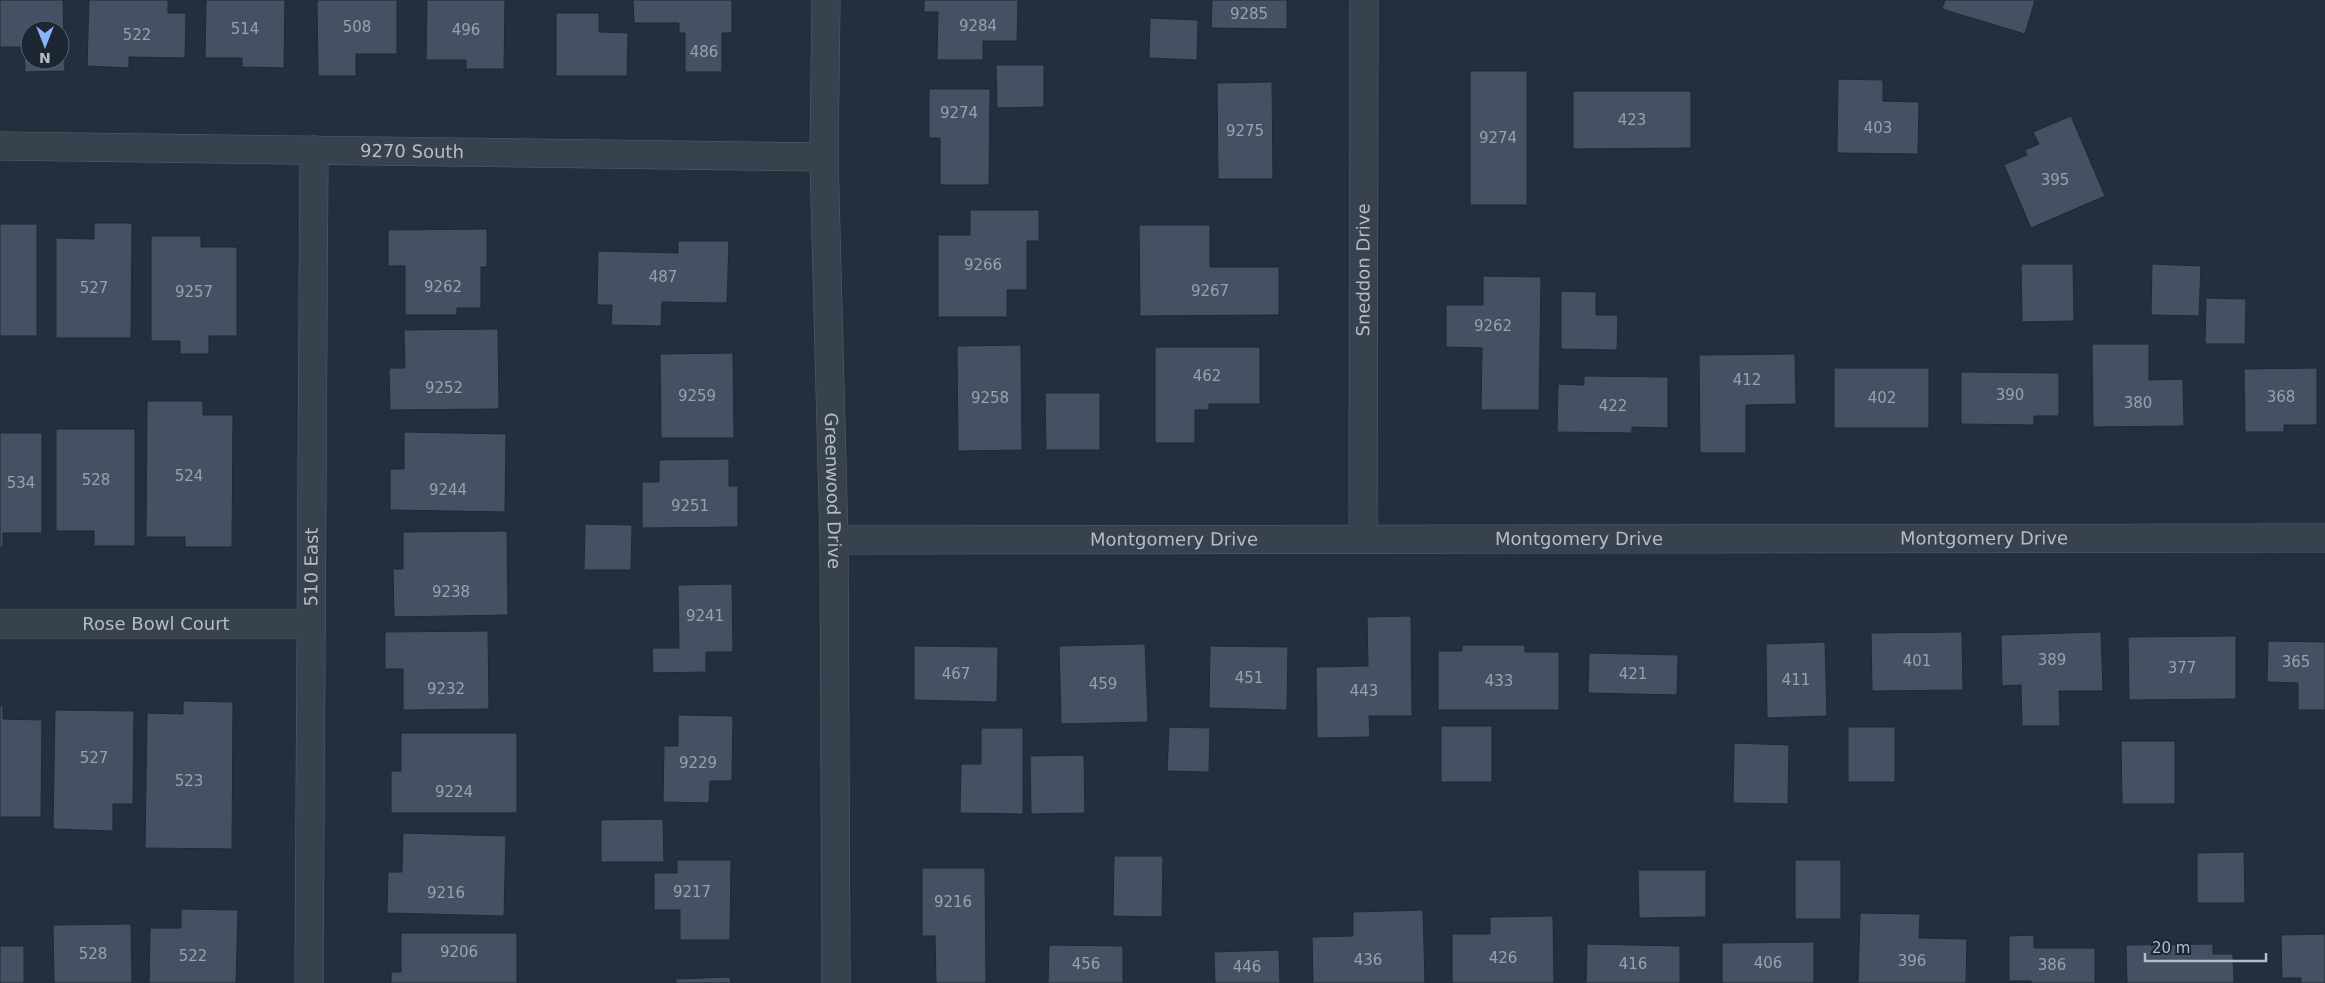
<svg xmlns="http://www.w3.org/2000/svg" width="2325" height="983" font-family="'DejaVu Sans',sans-serif">
<style>
.building{fill:#455162;stroke:#1f2835;fill-rule:evenodd}
.lines{fill:none;stroke-linecap:round;stroke-linejoin:round}
.minor-casing{stroke:#565f6c;stroke-width:29}
.minor{stroke:#38414e;stroke-width:28}
.labels{text-anchor:middle;stroke-width:5;stroke-linejoin:round;paint-order:stroke}
.number-label{font-size:15px;fill:#98a1af}
.street-label{font-size:18px;fill:#b4bcc9;stroke:#1d2633}
</style>
<rect width="100%" height="100%" fill="#242f3e"/>
<path class="building" d="M0 0H63L65 71 25 72 24 47H0ZM30 30H60V60H30Z
M89 0H168V13H186L185 58 129 57V68L87 66Z
M206 0H285L284 68 242 67V58H205Z
M317 0H397V54H356V76H318Z
M427 0H505L504 69H466V60H426Z
M633 0H732V33H722V72H685V33H679V23H634Z
M924 0H1018L1017 41H983V60H937L938 12H924Z
M1212 0H1287V29L1211 28Z
M1945 0H2035L2025 34 1942 9Z
M556 13H599V32L628 33 627 76H556Z
M1150 18 1198 20 1197 60 1149 58Z
M996 65H1044V107L997 108Z
M1470 71H1527V205H1470Z
M1838 79 1883 80V101L1919 102 1918 154 1837 153Z
M1272 82 1273 179H1218L1217 83Z
M929 89H990L989 185H940V138H929Z
M1573 91H1691V148L1573 149Z
M2071 116 2105 196 2031 228 2004 165 2027 155 2025 150 2039 144 2033 132Z
M970 210H1039V241H1027V290H1007V317H938V235H970Z
M94 223H132L131 338H56V238L94 239Z
M0 224H37V336H0Z
M1139 225H1210V267H1279V315L1140 316Z
M487 229V267H481V308H457V315H405V266H388V230Z
M151 236H201V247H237V336H209V354H180V341H151Z
M678 241H729L727 303 662 302 661 326 611 325 612 305H597L598 251 678 253Z
M2021 264H2073L2074 321 2022 322Z
M2152 264 2201 266 2199 316 2151 315Z
M1483 276 1541 277 1539 410H1481L1482 348 1446 347V305H1483Z
M1561 291 1596 292V315H1618L1617 350 1561 349Z
M2206 298 2246 299 2245 344H2205Z
M498 329 499 409 390 410 389 368H405L404 330Z
M2092 344H2149V380L2183 379 2184 426 2093 427Z
M1021 345 1022 450 958 451 957 346Z
M1155 347H1260V404H1209V410H1195V443H1155Z
M733 353 734 438H661L660 354Z
M1795 354 1796 404 1746 405V453H1700L1699 355Z
M1834 368H1929V428H1834Z
M2317 368V425H2284V432H2245L2244 369Z
M1961 372 2059 373V416H2034V425L1961 424Z
M1584 376 1668 377V428L1632 427V433L1557 432 1558 384 1584 385Z
M1045 393H1100V450H1046Z
M147 401H203V415H233L232 547H185V537H146Z
M56 429H135V546H94V531H56Z
M404 432 506 434 505 512 390 510V469H404Z
M0 433H42V533H3V547H0Z
M729 459V486H738V527L642 528V482H659V460Z
M585 524 632 525 631 570H584Z
M507 531 508 615 394 617 393 569H403V532Z
M732 584 733 652H706V672L653 673 652 648H679L678 585Z
M1411 616 1412 716H1369L1370 737 1317 738 1316 667 1368 666 1367 617Z
M488 631 489 709 403 710V669H385V632Z
M1962 632 1963 690 1872 691 1871 633Z
M2101 632 2103 691H2059L2060 726H2022L2021 685 2002 686 2001 635Z
M2236 636V699L2129 700 2128 637Z
M2268 641 2325 642V710H2298V683L2267 682Z
M1825 642 1827 716 1767 718 1766 644Z
M1145 644 1148 722 1061 724 1059 646Z
M1462 645H1525V652H1559V710H1438V651H1462Z
M914 646 998 647 997 702 914 700Z
M1210 646 1288 647 1287 710 1209 708Z
M1589 653 1678 655 1677 695 1588 693Z
M183 701 233 702 232 849 145 848 147 713 183 714Z
M0 705 3 706V719L42 720 41 817H0Z
M55 710 134 711 133 804H113V831L53 829Z
M678 715 733 716 732 781H710L709 803 663 802 664 746H678Z
M1441 726H1492V782H1441Z
M1169 727 1210 728 1209 772 1167 771Z
M1848 727H1895V782H1848Z
M981 728H1023V814L960 813 961 764H981Z
M401 733H517V813H391V771H401Z
M2121 741H2175V804H2122Z
M1734 743 1789 745 1788 804 1733 803Z
M1084 755 1085 813 1031 814 1030 756Z
M663 819 664 862H601V820Z
M403 833 506 836 504 916 387 913 388 872H402Z
M2244 852 2245 903H2197V853Z
M1114 856H1163L1162 917 1113 916Z
M677 860H731L730 940H680V910H654V873H677Z
M1795 860H1841V919H1795Z
M922 868H985L986 983H936L935 936H922Z
M1638 870H1706V917L1639 918Z
M181 909 238 910 236 983H149L150 928H181Z
M1423 910 1425 983H1313L1312 937 1353 936V912Z
M1860 913 1920 914 1919 938 1967 939 1966 983H1858Z
M1553 916 1554 983H1452V934H1490V917Z
M131 924 132 983H54L53 925Z
M401 933H517V983H391V972H401Z
M2325 934V983H2301V978H2282L2281 935Z
M2034 935V948H2095V983H2031V981H2009V936Z
M1814 942V983H1722V943Z
M1587 944 1680 946V983H1586Z
M2213 944V954H2233L2234 983H2127L2126 945Z
M1049 945 1123 946V983H1048Z
M0 946H24V983H0Z
M1279 950 1280 983H1215L1214 952Z
M730 977 731 983H676V979Z"/>
<g class="lines">
<g class="minor-casing">
<g id="minor">
<path id="s1" d="M826 0 824 157 834 540 836 983"/>
<path id="s2" d="M0 146 824 157"/>
<path id="s3" d="M1363 539 1364 0"/>
<path id="s4" d="M834 540 2325 538"/>
<path id="s5" d="M0 624H311"/>
<path id="s6" d="M309 983 314 150"/>
</g>
</g>
<use href="#minor" class="minor"/>
</g>
<g class="labels">
<g class="number-label">
<text x="1249" y="19">9285</text>
<text x="978" y="31">9284</text>
<text x="357" y="32">508</text>
<text x="245" y="34">514</text>
<text x="466" y="35">496</text>
<text x="137" y="40">522</text>
<text x="704" y="57">486</text>
<text x="959" y="118">9274</text>
<text x="1632" y="125">423</text>
<text x="1878" y="133">403</text>
<text x="1245" y="136">9275</text>
<text x="1498" y="143">9274</text>
<text x="2055" y="185">395</text>
<text x="983" y="270">9266</text>
<text x="663" y="282">487</text>
<text x="443" y="292">9262</text>
<text x="94" y="293">527</text>
<text x="1210" y="296">9267</text>
<text x="194" y="297">9257</text>
<text x="1493" y="331">9262</text>
<text x="1207" y="381">462</text>
<text x="1747" y="385">412</text>
<text x="444" y="393">9252</text>
<text x="2010" y="400">390</text>
<text x="697" y="401">9259</text>
<text x="2281" y="402">368</text>
<text x="990" y="403">9258</text>
<text x="1882" y="403">402</text>
<text x="2138" y="408">380</text>
<text x="1613" y="411">422</text>
<text x="189" y="481">524</text>
<text x="96" y="485">528</text>
<text x="21" y="488">534</text>
<text x="448" y="495">9244</text>
<text x="690" y="511">9251</text>
<text x="451" y="597">9238</text>
<text x="705" y="621">9241</text>
<text x="2052" y="665">389</text>
<text x="1917" y="666">401</text>
<text x="2296" y="667">365</text>
<text x="2182" y="673">377</text>
<text x="956" y="679">467</text>
<text x="1633" y="679">421</text>
<text x="1249" y="683">451</text>
<text x="1796" y="685">411</text>
<text x="1499" y="686">433</text>
<text x="1103" y="689">459</text>
<text x="446" y="694">9232</text>
<text x="1364" y="696">443</text>
<text x="94" y="763">527</text>
<text x="698" y="768">9229</text>
<text x="189" y="786">523</text>
<text x="454" y="797">9224</text>
<text x="692" y="897">9217</text>
<text x="446" y="898">9216</text>
<text x="953" y="907">9216</text>
<text x="459" y="957">9206</text>
<text x="93" y="959">528</text>
<text x="193" y="961">522</text>
<text x="1503" y="963">426</text>
<text x="1368" y="965">436</text>
<text x="1912" y="966">396</text>
<text x="1768" y="968">406</text>
<text x="1086" y="969">456</text>
<text x="1633" y="969">416</text>
<text x="2052" y="970">386</text>
<text x="1247" y="972">446</text>
</g>
<g class="street-label">
<text dy="6" stroke="none"><textPath href="#s2" startOffset="412">9270 South</textPath></text>
<text dy="6" stroke="none"><textPath href="#s3" startOffset="269">Sneddon Drive</textPath></text>
<text dy="6" stroke="none"><textPath href="#s1" startOffset="491">Greenwood Drive</textPath></text>
<text dy="6" stroke="none"><textPath href="#s4" startOffset="745">Montgomery Drive</textPath></text>
<text dy="6" stroke="none"><textPath href="#s4" startOffset="1150">Montgomery Drive</textPath></text>
<text dy="6" stroke="none"><textPath href="#s4" startOffset="340">Montgomery Drive</textPath></text>
<text dy="6" stroke="none"><textPath href="#s6" startOffset="416">510 East</textPath></text>
<text dy="6" stroke="none"><textPath href="#s5" startOffset="156">Rose Bowl Court</textPath></text>
</g>
</g>
<g transform="translate(45 45) rotate(180)"><circle r="24" fill="#1d2633" stroke="#59626f"/>
<path d="M0-4L9 19L0 12L-9 19Z" fill="#8ab4f8"/>
<text y="-8" font-size="14" font-weight="bold" text-anchor="middle" fill="#b4bcc9">N</text>
</g>
<path d="M2145 953v8h121v-8" fill="none" stroke="#b4bcc9" stroke-width="2.5"/>
<text x="2152" y="953" font-size="15" fill="#b4bcc9" stroke="#1d2633" stroke-width="4" paint-order="stroke">20 m</text>
</svg>
